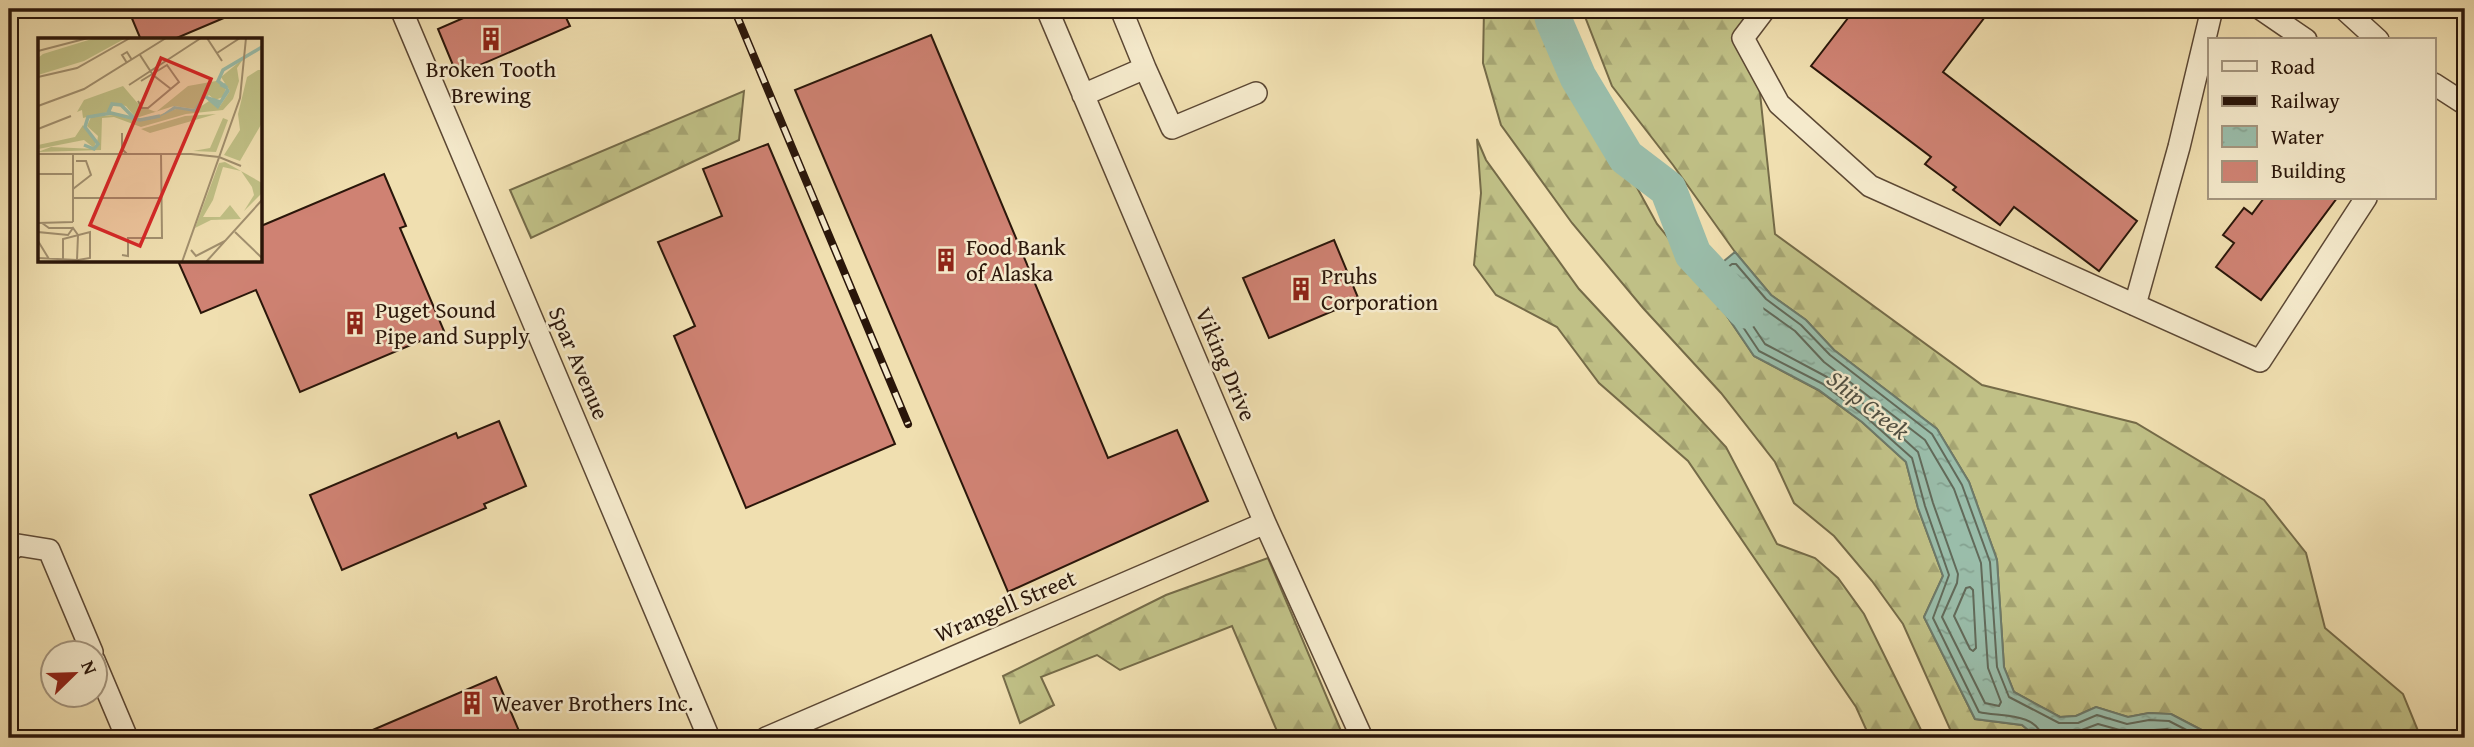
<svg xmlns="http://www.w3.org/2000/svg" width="2474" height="747" font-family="'Gentium Book Plus',serif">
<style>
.forest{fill:url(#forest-firs);stroke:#756b48;stroke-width:2}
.water{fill:url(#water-ripples);stroke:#6d7a6a;stroke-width:2}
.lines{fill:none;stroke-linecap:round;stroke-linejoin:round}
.shore{stroke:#626a5a;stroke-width:2}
.stream{stroke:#6d7a6a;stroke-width:6}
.river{stroke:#9abdaa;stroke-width:37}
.building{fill:#cf8273;stroke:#2a160a;stroke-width:2}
.minor-casing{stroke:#5c4834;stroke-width:24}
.minor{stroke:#f5eacc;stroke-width:21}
.rail-casing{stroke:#2a160a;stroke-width:8}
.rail{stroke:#f5eacc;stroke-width:5;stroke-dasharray:16;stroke-linecap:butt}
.labels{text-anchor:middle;stroke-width:5;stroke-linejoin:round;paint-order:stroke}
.poi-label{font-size:23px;fill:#2a160a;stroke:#f5eacc;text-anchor:start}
.street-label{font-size:23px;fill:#2a160a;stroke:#f5eacc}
.water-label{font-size:24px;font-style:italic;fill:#515042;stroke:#f5eacc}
.inset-river{fill:none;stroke:#9abdaa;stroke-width:3.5}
.inset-road{fill:none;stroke:#a18f6e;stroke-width:2}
.view{fill:#d62828;fill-opacity:0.15;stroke:#d62828;stroke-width:3.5}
.inset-edge{fill:none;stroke:#2a160a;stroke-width:3.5}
</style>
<defs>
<pattern id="forest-firs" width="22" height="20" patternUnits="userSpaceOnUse" patternTransform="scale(1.75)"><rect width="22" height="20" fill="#c0c086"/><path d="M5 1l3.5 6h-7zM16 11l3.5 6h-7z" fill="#a5a472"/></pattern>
<pattern id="water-ripples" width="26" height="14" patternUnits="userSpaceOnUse" patternTransform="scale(1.75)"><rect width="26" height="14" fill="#9abdaa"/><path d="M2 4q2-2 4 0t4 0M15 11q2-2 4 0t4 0" fill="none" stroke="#85a291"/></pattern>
</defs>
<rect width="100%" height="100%" fill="#f0dfb0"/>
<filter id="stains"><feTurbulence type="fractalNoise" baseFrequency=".00286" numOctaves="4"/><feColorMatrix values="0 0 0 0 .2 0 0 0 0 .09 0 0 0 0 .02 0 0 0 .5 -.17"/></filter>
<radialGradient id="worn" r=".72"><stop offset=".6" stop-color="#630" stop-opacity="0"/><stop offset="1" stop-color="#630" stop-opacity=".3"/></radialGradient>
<path class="forest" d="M1484 9H1538L1579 103 1629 173 1657 224 1702 279 1754 356 1818 390 1862 422 1906 462 1918 508 1943 576 1924 617 1975 719 2022 725 2038 738H1954L1903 624 1872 581 1834 536 1794 503 1775 462 1721 393 1643 308 1572 223 1501 125 1483 63Z
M1587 9H1751L1775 234 1982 385 2136 423 2264 500 2306 553 2325 628 2403 694 2421 738H2217L2171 714 2149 713 2128 717 2096 707 2076 716 2060 717 2014 692 2004 667 1997 560 1969 482 1937 429 1834 350 1806 320 1771 295 1735 252 1673 165 1612 86 1584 14Z
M744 91 739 140 531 238 510 190Z
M1477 139 1486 160 1579 289 1726 447 1777 544 1815 558 1838 578 1864 614 1925 738H1870L1856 707 1688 461 1599 383 1557 327 1496 295 1474 265 1481 193Z
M1268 558 1344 738H1280L1232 626 1120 670 1097 655 1041 677 1054 705 1020 723 1003 676 1166 595Z"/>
<path class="water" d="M1735 252 1771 295 1806 320 1834 350 1937 429 1969 482 1997 560 2004 667 2014 692 2060 717 2076 716 2096 707 2128 717 2149 713 2171 714 2217 738H2038L2022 725 1975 719 1924 617 1943 576 1918 508 1906 462 1862 422 1819 390 1754 356 1702 279Z"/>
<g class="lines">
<path class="shore" d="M1731 276H1735L1760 306 1795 331 1824 362 1925 440 1954 489 1981 563 1988 668 2001 702 1999 706 1985 703 1942 617 1957 583 1958 574 1933 503 1918 452 1872 410 1827 377 1765 344 1725 284V281Z
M1970 587 1973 590 1976 648 1973 651 1970 649 1954 616 1966 588Z
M2042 738C2038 712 1998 717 1979 712L1933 618 1949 575 1925 506 1912 458 1866 417 1823 384 1759 351 1713 282 1714 278 1732 264H1736L1766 299 1801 325 1830 355 1932 434 1962 485 1990 562 1997 667 2009 697 2059 723H2078L2097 715 2127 724 2149 720 2169 721 2202 738
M2050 738 2053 731H2079L2098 724 2127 732 2167 729 2184 738"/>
<path class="stream" d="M1558 30 1568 9"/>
<path class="river" d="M1551 9 1554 21 1578 77 1626 157 1668 189 1693 254 1745 310"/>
</g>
<path class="building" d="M128 9H245L172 40H141Z
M473 9H562L570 26 457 75 438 29 475 13Z
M1855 9H1991L1943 72 2137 221 2099 271 2014 207 2000 225 1953 190 1956 187 1925 164 1931 157 1811 66Z
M931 35 1108 458 1177 430 1208 501 1008 592 795 90Z
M768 144 895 444 746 508 674 336 695 326 658 242 722 216 703 169Z
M384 174 406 226 400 228 444 331 300 392 256 290 201 313 178 261H261V226Z
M2264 198H2337L2261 300 2216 267 2234 243 2223 235 2244 208 2252 214Z
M1334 240 1359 300 1269 338 1243 278Z
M499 421 526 486 484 504 486 508 342 570 310 495 456 433 458 438Z
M496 677 522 738H354Z"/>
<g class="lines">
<g class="minor-casing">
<path id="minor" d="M401 9 709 738
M1047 9 1265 523 1362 738
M1765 9 1743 38 1779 104 1870 186 2260 361 2366 198
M2261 9 2306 40
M2344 9 2378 40
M1145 68 1172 128 1256 93
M2434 84 2465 104
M1083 95 1145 68 1121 9
M2135 305 2179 147 2212 9
M9 551 18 545 49 550 92 652
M94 660 127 738
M766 738 1265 523"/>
</g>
<use href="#minor" class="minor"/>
<g class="rail-casing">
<path id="rail" d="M734 9 908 424"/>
</g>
<use href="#rail" class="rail"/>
</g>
<defs>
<g id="building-bare" transform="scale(1.89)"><path d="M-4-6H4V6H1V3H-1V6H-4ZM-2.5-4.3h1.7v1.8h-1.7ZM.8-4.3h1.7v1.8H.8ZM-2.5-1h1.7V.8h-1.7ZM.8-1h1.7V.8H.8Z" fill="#8f2418" stroke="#f5eacc" stroke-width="2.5" paint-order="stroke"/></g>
</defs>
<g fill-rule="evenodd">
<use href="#building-bare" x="491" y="39"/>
<use href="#building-bare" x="946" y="260"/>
<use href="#building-bare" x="1301" y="289"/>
<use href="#building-bare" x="355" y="323"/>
<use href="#building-bare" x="472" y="703"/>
</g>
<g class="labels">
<g class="poi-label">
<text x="491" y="77" text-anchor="middle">Broken Tooth<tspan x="491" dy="26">Brewing</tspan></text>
<text x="966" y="255">Food Bank<tspan x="966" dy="26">of Alaska</tspan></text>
<text x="1321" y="284">Pruhs<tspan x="1321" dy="26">Corporation</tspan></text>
<text x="375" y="318">Puget Sound<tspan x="375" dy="26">Pipe and Supply</tspan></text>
<text x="492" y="711">Weaver Brothers Inc.</text>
</g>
<g class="street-label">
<text transform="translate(579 363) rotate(67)" y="8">Spar Avenue</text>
<text transform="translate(1226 364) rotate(67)" y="8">Viking Drive</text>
<text transform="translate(1005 606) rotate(-23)" y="8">Wrangell Street</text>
</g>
<g class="water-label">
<text transform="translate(1868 405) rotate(38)" y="8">Ship Creek</text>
</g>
</g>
<g transform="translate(38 38)">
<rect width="224" height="224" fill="#f0dfb0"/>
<path d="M57 0H88L46 23 0 37V20L5 16ZM206 20 199 30 201 43 195 61 185 72 148 76 103 89 76 79 64 80 63 112 0 114 13 109 58 111 60 98 49 88 53 79 76 77 104 83 138 71H159L171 63 182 68 192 53 183 39ZM220 32H224V85L202 123 186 117 202 92 200 76 209 39ZM178 43 188 50 185 59 177 62 171 57 156 71 136 68 98 80 88 68 73 65 70 74 45 80 44 72 39 74 46 62 85 48 102 68 118 74 150 48ZM178 76 112 95 103 91 147 78ZM185 80 190 82 178 114 155 113 172 110ZM45 87 58 104 56 110 46 102 0 111V107L37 99ZM187 124 224 145V155L206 173 216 157 214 149 203 133 185 129 175 162 165 179H182L192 167 203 181 173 182 157 190 181 125Z" fill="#c0c086"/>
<path d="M187 45 192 53 180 71 167 60 157 74 138 71 119 80 136 68 156 71 166 57 182 62 188 51 181 48Z" fill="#9abdaa"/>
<path class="inset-river" d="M189 50 180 43 185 32 224 9M70 75 74 66 83 67 98 82M46 107 56 111 60 106 47 89 50 79 73 75 102 82 122 78"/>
<path class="inset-road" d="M169 0 184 23M0 13 50 0M179 15 202 0M102 17 115 37 133 51M89 25 84 17 89 14 94 22M0 39 39 30 92 0M91 47 163 0M100 63 104 70H110L141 44 129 27 103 43M0 68 46 51 128 0M0 91 33 78M84 95V111L89 116M0 116H153L181 119 203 128M0 136H35M35 151 53 137 48 123H38M35 160H124M35 184V117M0 185 35 184M4 185 11 190H35M0 188V194L30 197 35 190 40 197 39 222 0 220M197 194 224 220M0 203 11 221M153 212 158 218 187 203M84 217 90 218V200H124L123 116M25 222V201L52 194V220L40 222M144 224 202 60 208 0M168 224 224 162"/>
<path class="view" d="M123 20 173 41 102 208 52 187Z"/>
<rect width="224" height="224" class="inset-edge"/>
</g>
<rect width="2474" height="747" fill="none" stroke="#f0dfb0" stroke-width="35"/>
<rect x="10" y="10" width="2453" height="726" fill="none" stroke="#2a160a" stroke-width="3.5"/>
<rect x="18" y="18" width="2439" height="712" fill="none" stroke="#2a160a" stroke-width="2"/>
<rect x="2208" y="38" width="228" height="161" fill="#f5eacc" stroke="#a4957e" stroke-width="2"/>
<rect x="2222" y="61" width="35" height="10" fill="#f5eacc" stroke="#a4957e" stroke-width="2"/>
<text x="2271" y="74" font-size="21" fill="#2a160a">Road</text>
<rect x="2222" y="96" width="35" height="10" fill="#2a160a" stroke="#a4957e" stroke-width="2"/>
<text x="2271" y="108" font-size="21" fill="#2a160a">Railway</text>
<rect x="2222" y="126" width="35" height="21" fill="url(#water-ripples)" stroke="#a4957e" stroke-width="2"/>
<text x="2271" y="144" font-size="21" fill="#2a160a">Water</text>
<rect x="2222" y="161" width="35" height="21" fill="#cf8273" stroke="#a4957e" stroke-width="2"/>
<text x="2271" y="178" font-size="21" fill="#2a160a">Building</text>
<g transform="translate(74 674) rotate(67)"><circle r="33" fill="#f5eacc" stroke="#a4957e" stroke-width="2"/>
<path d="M0-5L12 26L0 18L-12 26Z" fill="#8f2418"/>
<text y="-10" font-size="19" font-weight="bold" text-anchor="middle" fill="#2a160a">N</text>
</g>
<rect width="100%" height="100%" filter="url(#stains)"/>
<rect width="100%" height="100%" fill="url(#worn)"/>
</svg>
